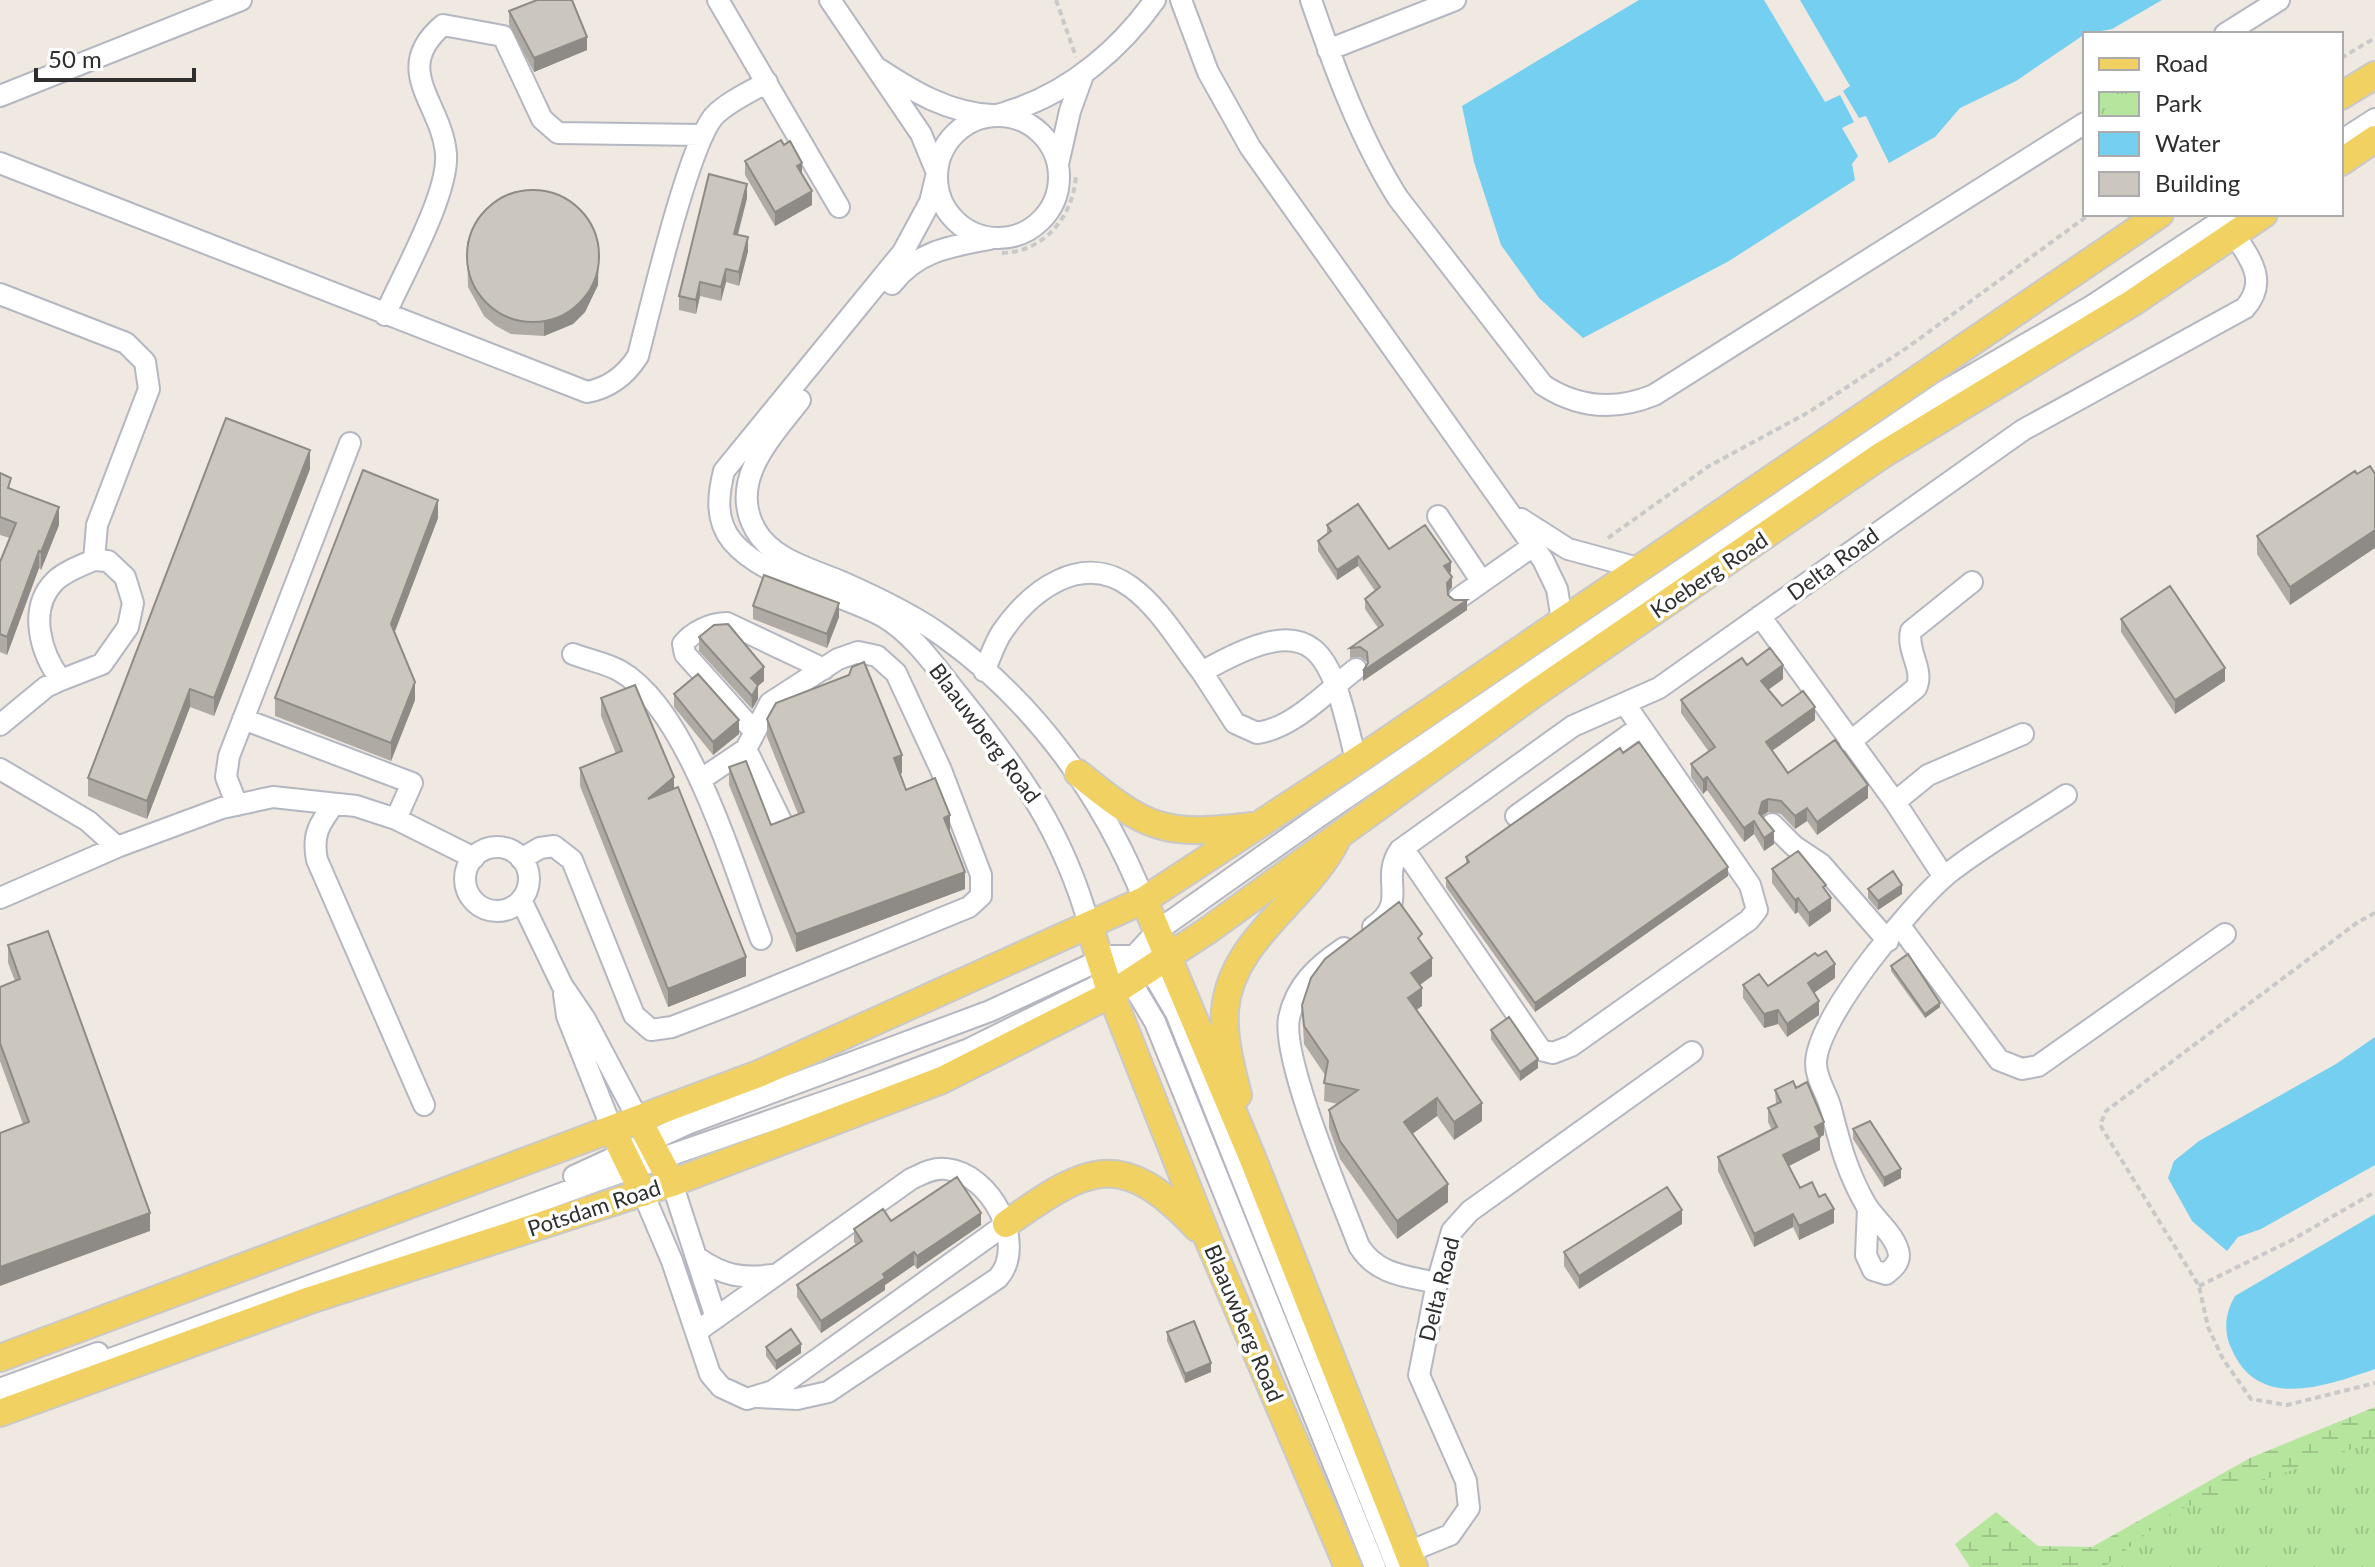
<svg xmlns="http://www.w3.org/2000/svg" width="2375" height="1567" font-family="Lato,sans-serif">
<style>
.wetland{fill:url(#wetland-marsh)}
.park{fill:url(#park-tufts)}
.water{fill:#75cff0}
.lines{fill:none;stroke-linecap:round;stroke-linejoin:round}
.minor-casing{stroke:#b4b7c1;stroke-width:24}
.major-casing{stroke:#c9c9c9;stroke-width:30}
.path{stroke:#c9c9c9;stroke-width:4;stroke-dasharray:6 4;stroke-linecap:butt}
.minor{stroke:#fff;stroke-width:20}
.major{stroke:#f2d163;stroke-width:26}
.wall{fill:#afaba4}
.shaded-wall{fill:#8e8b86}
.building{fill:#cbc7bf;stroke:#8e8b86;stroke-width:2}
.labels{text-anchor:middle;stroke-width:7;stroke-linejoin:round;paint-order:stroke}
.street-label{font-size:22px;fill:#2e2e2e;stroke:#fff}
</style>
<defs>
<pattern id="wetland-marsh" width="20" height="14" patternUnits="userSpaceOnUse" patternTransform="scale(2)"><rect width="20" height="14" fill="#b6e59e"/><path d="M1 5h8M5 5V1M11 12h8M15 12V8" fill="none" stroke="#9dc588"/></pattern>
<pattern id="park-tufts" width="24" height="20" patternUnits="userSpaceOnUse" patternTransform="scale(2)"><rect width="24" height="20" fill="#b6e59e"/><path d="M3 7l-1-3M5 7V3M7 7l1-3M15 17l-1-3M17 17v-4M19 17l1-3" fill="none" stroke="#9dc588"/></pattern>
</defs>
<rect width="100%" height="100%" fill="#efe9e1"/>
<path class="wetland" d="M2375 1407V1567H1970L1955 1544 1996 1512 2038 1546 2092 1547 2250 1458Z"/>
<path class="park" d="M2375 1441V1567H2104L2175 1511Z"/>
<path class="water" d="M1639 0H1764L1825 102 1840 95 1854 122 1842 128 1858 156 1852 164 1855 180 1729 261 1583 338 1539 298 1501 245 1474 162 1462 106Z
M1800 0H2162L2112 29 2085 34 2016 81 1960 108 1935 137 1889 163 1866 116 1859 118 1843 91 1850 86Z
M2375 1037V1165L2261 1229 2238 1237 2227 1251 2192 1221 2168 1178 2174 1161 2199 1141 2336 1064Z
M2375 1214V1369C2325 1386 2259 1411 2232 1350 2223 1332 2225 1313 2235 1296Z"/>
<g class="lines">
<g class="minor-casing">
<path id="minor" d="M718 0 839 207
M830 0 921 134 937 173 930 202 903 252 724 471C718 495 715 520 732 541 764 580 840 592 884 617 913 634 935 666 955 691 1018 769 1063 830 1090 928
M1181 0 1208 72 1250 147 1543 560 1557 589 1562 620
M1311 0C1334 67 1360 138 1398 198L1543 385C1578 408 1615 411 1654 395L2085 123
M2225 34 2279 0
M1328 50 1455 0
M879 69C914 92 949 113 992 115 1000 116 1008 111 1016 109 1072 90 1121 48 1155 0
M0 96 241 0
M937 177a61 61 0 1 1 122 0a61 61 0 1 1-122 0Z
M2341 141 2375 119
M0 163 587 392C609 388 626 375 638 356 650 310 689 142 715 115 729 101 750 92 767 82
M1058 164 1070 111 1083 75
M892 284C917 251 951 246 990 239
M0 294 126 343 145 362 149 389 97 525 94 560
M385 315C402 276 449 194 446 154 442 103 390 70 443 25L503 36 542 119 558 133 703 135
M800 400C772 437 728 480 755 529 772 560 812 569 842 582 876 597 914 615 944 637 1036 703 1103 797 1144 900
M1438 516 1482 582
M1521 519 1568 549 1638 568
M94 560 108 561 125 577 133 603 128 627 102 664 61 680C41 654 27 609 55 581 64 572 82 565 94 560Z
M1459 598 1533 546
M1760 616 1895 802 1944 877
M573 654C588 660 606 663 620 671 688 709 734 868 761 939
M1356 669C1327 691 1294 728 1257 733L1235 723 1202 672C1320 604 1330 651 1356 760
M984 671C990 659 994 644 1002 632 1031 590 1082 551 1131 587 1160 608 1180 644 1202 672
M243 719 412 783 396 819
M0 725 46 687 61 680
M754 731 685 654 683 644C692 632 711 623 727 623L824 669
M1850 742 1916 688C1925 670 1906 651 1911 631L1972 582
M746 749 783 825
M0 769 88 821 117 847
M1895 802 1928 775 2023 734
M334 804C319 824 312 835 317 860L424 1105
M237 805 226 777 229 756 350 443
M1516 816 1640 727
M1772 824 1794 846 1821 864 1888 941
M465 879a32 32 0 1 1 64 0a32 32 0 1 1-64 0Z
M1403 848 1541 1050 1553 1053 1571 1046 1749 920 1757 910 1750 885 1625 704
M521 859 540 848 554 846 572 860 634 1015 651 1030 672 1027 737 1002 969 907 981 896V875L941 770 896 673 877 656 858 652 838 659 770 703 746 749 700 780
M0 898 117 847 222 808 273 797 356 806 396 819 474 858
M521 900 562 985 585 1019 638 1119
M1900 926 1999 1060 2022 1069 2038 1066 2225 934
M1373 927C1410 902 1379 880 1400 850L1573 726 1659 688 2023 430 2245 308C2272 278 2244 251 2227 224
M1344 948C1317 966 1296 985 1289 1018 1281 1059 1342 1201 1359 1246 1377 1275 1406 1276 1437 1283
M1121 976 1131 982 1155 1022 1375 1567
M564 994 567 1016 612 1129
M574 1176 687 1124 990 1011 1109 956H1134L1150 969 1176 1013 1397 1567
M672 1183 716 1318
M643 1193 672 1261 710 1374 721 1387 747 1399 773 1391 1006 1224
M1868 1208 1866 1255 1873 1270 1886 1274C1892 1269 1899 1264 1899 1255 1897 1236 1875 1220 1866 1205 1847 1172 1840 1144 1831 1109 1827 1093 1816 1080 1816 1063 1817 1017 1914 901 1950 872 1986 844 2028 820 2066 795
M698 1258C724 1276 742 1279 773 1275
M696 1332 911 1179C922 1174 934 1167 946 1169 991 1173 1028 1244 998 1278L828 1392 797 1399 759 1397
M86 1368 593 1182 873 1085 969 1049 1107 981 1117 975 1157 931 1318 817 1943 392 2090 307 2231 214
M0 1389 98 1353
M1408 1552 1450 1535 1469 1508 1466 1481 1419 1375 1437 1283 1452 1231 1470 1211 1692 1052"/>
</g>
<g class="major-casing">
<path id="major" d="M2341 96 2375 75
M2341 162 2375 139
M1078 773C1146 829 1164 837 1252 826
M1144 900 1252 1157 1414 1567
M1090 928 1111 994 1208 1239 1348 1567
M1238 1095C1231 1067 1223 1038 1225 1010 1231 938 1309 899 1338 837
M638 1119 672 1183
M612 1129 643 1193
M1006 1224C1088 1166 1121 1147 1197 1228
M0 1358 761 1073 1144 900 1376 748 2160 214
M0 1413 310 1300 672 1183 942 1080 1111 994 1207 931 1531 696 1882 455 2132 303 2264 214"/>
</g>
<path class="path" d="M1056 0 1076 57
M2341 58 2375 38
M1002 253C1045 252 1074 215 1076 175
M1608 538 1709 466 1809 412 1908 347 2090 214
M2375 913 2358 922 2106 1111 2100 1125 2199 1286 2208 1327 2223 1359 2251 1399 2287 1405 2375 1383
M2199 1286 2288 1242 2375 1192"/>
<use href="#minor" class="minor"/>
<use href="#major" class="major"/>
</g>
<path class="wall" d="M509 11 587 50 534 72 509 25Z
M745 161 802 175 812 205 775 226 745 175Z
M747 198 738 235 748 251 739 286 726 282 721 301 700 296 696 314 679 310V296Z
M467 241 598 285 585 312 573 324 544 336 511 334 496 326 484 316 468 287Z
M310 469 214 716 190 707 147 819 88 796V778Z
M2355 471 2290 605 2257 554V536Z
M0 473 11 489 59 525 41 570 39 568 7 655 0 652V562L10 538 0 535Z
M438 518 394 632 415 700 391 761 275 716V698Z
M1327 525 1451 572 1449 573 1452 587 1448 592V595L1467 610 1363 681 1367 665V662L1360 657 1350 658V648L1378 628 1365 609V599L1375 591 1358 566 1337 580 1318 551V541L1327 534Z
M753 606 839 617 827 648 753 619Z
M2121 619 2225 681 2175 714 2121 632Z
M699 637 764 681 758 686V699L752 709 699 651Z
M1747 665 1783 679 1768 690 1782 706 1815 720 1772 751 1788 773 1868 798 1817 835 1807 821 1795 829 1781 814 1768 812 1762 817 1774 844 1764 851 1754 834 1744 842 1707 790 1703 794 1691 777V764L1709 752 1681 713V700Z
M674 694 739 734 713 755 674 707Z
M601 698 674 789 746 976 668 1007 580 786V768L616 754 601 716Z
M767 719 902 773 900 774 906 790 965 889 796 952 729 785V767L771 825 798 814 767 737Z
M1623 753 1728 876 1535 1012 1446 887V878L1466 865V857Z
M1772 869 1826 891 1831 911 1809 927 1798 912 1795 914 1772 883Z
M1868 889 1902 894 1878 910 1868 898Z
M1422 944 1432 976 1420 985 1422 1006 1416 1010 1482 1121 1454 1140 1437 1116 1412 1134 1448 1202 1397 1239 1340 1159 1329 1128V1110L1338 1104 1324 1101 1325 1075 1304 1044 1302 1005Z
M8 945 150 1231 23 1124 0 1061V987L15 981 8 963Z
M1891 966 1940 1007 1925 1018 1891 971Z
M1835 978 1814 993 1819 1015 1787 1037 1778 1024 1764 1028 1743 998V985L1768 986Z
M1491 1030 1538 1068 1520 1081 1491 1039Z
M1775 1090 1824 1135 1820 1137V1150L1789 1166 1800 1188 1834 1223 1799 1240 1793 1227 1754 1247 1718 1171V1157L1772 1130 1768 1122V1108L1776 1104Z
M1853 1129 1901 1178 1884 1187 1853 1139Z
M891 1221 981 1225 917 1269 914 1265 885 1285V1290L821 1333 797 1297V1285L856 1245 854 1242V1229Z
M1682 1224 1579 1289 1564 1266V1252Z
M1167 1332 1211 1372 1185 1383 1167 1341Z
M766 1347 801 1353 776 1370 766 1356Z"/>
<path class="shaded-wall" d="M587 37V50L534 72V58Z
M802 163V176L797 166Z
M747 184V198L734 248V234Z
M812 191V205L775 226V212Z
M748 237V251L739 286V272Z
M599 244 598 285 585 312 573 324 544 336V323Z
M726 269V282L721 301V287Z
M700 282V296L696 314V300Z
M310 450V469L214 716V698Z
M438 500V518L391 642V624Z
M59 507V525L41 570V552Z
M2375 530V548L2290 605V587Z
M39 551V568L7 655V637Z
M1358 556V566L1337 580V570Z
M1451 562V572L1444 576V566Z
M1452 577V587L1447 593V583Z
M1467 600V610L1363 681V671Z
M839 603V617L827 648V634Z
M1783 665V679L1761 695V681Z
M764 667V681L758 686V699L752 709 751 678Z
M2225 668V681L2175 714V700Z
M415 682V700L391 761V743Z
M190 689V707L147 819V801Z
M1815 707V720L1766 755V742Z
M739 720V734L713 755V742Z
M902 755V773L894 776V758Z
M674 777V795L648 799Z
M1707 777V790L1703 794V780Z
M1868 785V798L1817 835V822Z
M1768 799V812L1762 815 1759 827V813L1762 802Z
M1807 808V821L1795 829V816Z
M950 815V833L944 818Z
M1754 821V834L1744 842V828Z
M1774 831V844L1764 851V838Z
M1728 867V876L1535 1012V1003Z
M965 872V889L796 952V934Z
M1902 885V894L1878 910V901Z
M1798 898V912L1795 914V900Z
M1831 898V911L1809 927V913Z
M746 957V976L668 1007V989Z
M1432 958V976L1411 991V973Z
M1835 964V978L1808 997V983Z
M1422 988V1006L1408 1016V998Z
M1819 1001V1015L1787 1037V1024Z
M1940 1003V1007L1925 1018V1014Z
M1778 1010V1024L1764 1028V1014Z
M1538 1059V1068L1520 1081V1072Z
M1437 1098V1116L1404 1140V1122Z
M1482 1103V1121L1454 1140V1122Z
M1824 1122V1135L1820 1137V1150L1783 1169V1155L1815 1127Z
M1901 1169V1178L1884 1187V1178Z
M1448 1184V1202L1397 1239V1221Z
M1834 1209V1223L1799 1240V1226Z
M1682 1210V1224L1579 1289V1276Z
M150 1213V1231L0 1286V1267Z
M981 1213V1225L917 1269V1256Z
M1793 1214V1227L1754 1247V1234Z
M914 1252V1265L885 1285V1290L821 1333V1321L883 1274Z
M801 1344V1353L776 1370V1361Z
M1211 1363V1372L1185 1383V1374Z"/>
<path class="building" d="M537 0H572L587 37 534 58 509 11Z
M781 140 784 145 790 141 802 163 797 166 812 191 775 212 745 161Z
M709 174 747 184 734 234 748 237 739 272 726 269 721 287 700 282 696 300 679 296Z
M467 256a66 66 0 1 1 132 0a66 66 0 1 1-132 0Z
M226 418 310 450 214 698 190 689 147 801 88 778Z
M2370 466 2375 474V530L2290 587 2257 536 2355 471 2357 474Z
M363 470 438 500 391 624 415 682 391 743 275 698Z
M0 473 11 478 8 488 59 507 41 552 39 551 7 637 0 634V562L16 523 0 517Z
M1358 504 1389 549 1425 525 1451 562 1444 566 1452 577 1447 583 1448 595 1454 600H1467L1363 671 1368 663 1367 652 1360 647 1350 648 1383 625 1365 599 1380 587 1358 556 1337 570 1318 541 1331 531 1327 525Z
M764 575 839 603 827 634 753 606Z
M2170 586 2225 668 2175 700 2121 619Z
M728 624 764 667 751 678 758 685 752 696 699 637 714 625Z
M1770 648 1783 665 1761 681 1782 706 1803 691 1815 707 1766 742 1788 773 1835 740 1868 785 1817 822 1807 808 1795 816 1781 801 1768 799 1762 802 1759 813 1774 831 1764 838 1754 821 1744 828 1707 777 1703 780 1691 764 1715 747 1681 700 1742 658 1747 665Z
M864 662 902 755 894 758 906 790 935 778 950 815 944 818 965 872 796 934 729 767 746 761 771 825 804 812 767 719 776 703 849 675 852 667Z
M698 674 739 720 713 742 674 694Z
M635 685 674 777 648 799 678 787 746 957 668 989 580 768 622 751 601 698Z
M1639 742 1728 867 1535 1003 1446 878 1469 862 1466 857 1620 748 1623 753Z
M1798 851 1826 885 1823 887 1831 898 1809 913 1798 898 1795 900 1772 869Z
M1893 871 1902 885 1878 901 1868 889Z
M1399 902 1422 934 1418 938 1432 958 1411 973 1422 988 1408 998 1482 1103 1454 1122 1437 1098 1404 1122 1448 1184 1397 1221 1340 1141 1329 1110 1358 1090 1324 1083 1328 1061 1304 1026 1302 1005 1311 978 1325 959Z
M48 931 150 1213 0 1267V1133L29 1122 0 1043V987L20 979 8 945Z
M1826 951 1835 964 1808 983 1819 1001 1787 1024 1778 1010 1764 1014 1743 985 1759 974 1768 986 1815 953 1818 956Z
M1908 954 1940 1003 1925 1014 1891 966Z
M1509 1017 1538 1059 1520 1072 1491 1030Z
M1793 1081 1796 1088 1807 1082 1824 1122 1815 1127 1820 1137 1783 1155 1800 1188 1812 1182 1819 1197 1825 1194 1834 1209 1799 1226 1793 1214 1754 1234 1718 1157 1777 1127 1768 1108 1781 1102 1775 1090Z
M1870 1121 1901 1169 1884 1178 1853 1129Z
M957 1177 981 1213 917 1256 914 1252 883 1274 885 1278 821 1321 797 1285 862 1241 854 1229 883 1209 891 1221Z
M1667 1187 1682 1210 1579 1276 1564 1252Z
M1194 1321 1211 1363 1185 1374 1167 1332Z
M791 1329 801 1344 776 1361 766 1347Z"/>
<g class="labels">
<g class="street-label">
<text transform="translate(1833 564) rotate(-36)" y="8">Delta Road</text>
<text transform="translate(1709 575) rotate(-34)" y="8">Koeberg Road</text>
<text transform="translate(985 733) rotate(53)" y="8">Blaauwberg Road</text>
<text transform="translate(594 1208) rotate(-18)" y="8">Potsdam Road</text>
<text transform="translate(1439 1289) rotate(-76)" y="8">Delta Road</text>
<text transform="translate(1244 1323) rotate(67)" y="8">Blaauwberg Road</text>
</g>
</g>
<rect x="2083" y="32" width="260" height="184" fill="#ffffff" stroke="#ababab" stroke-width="2"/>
<rect x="2099" y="58" width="40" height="12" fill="#f2d163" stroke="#ababab" stroke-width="2"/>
<text x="2155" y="72" font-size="24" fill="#2e2e2e">Road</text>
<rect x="2099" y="92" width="40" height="24" fill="url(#park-tufts)" stroke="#ababab" stroke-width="2"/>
<text x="2155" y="112" font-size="24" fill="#2e2e2e">Park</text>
<rect x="2099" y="132" width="40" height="24" fill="#75cff0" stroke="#ababab" stroke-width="2"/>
<text x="2155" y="152" font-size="24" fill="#2e2e2e">Water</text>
<rect x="2099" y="172" width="40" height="24" fill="#cbc7bf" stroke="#ababab" stroke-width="2"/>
<text x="2155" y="192" font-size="24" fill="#2e2e2e">Building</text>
<path d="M36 68v12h158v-12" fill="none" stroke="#2e2e2e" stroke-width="4"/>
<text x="48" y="68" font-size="24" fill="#2e2e2e" stroke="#ffffff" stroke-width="6" paint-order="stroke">50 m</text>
</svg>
